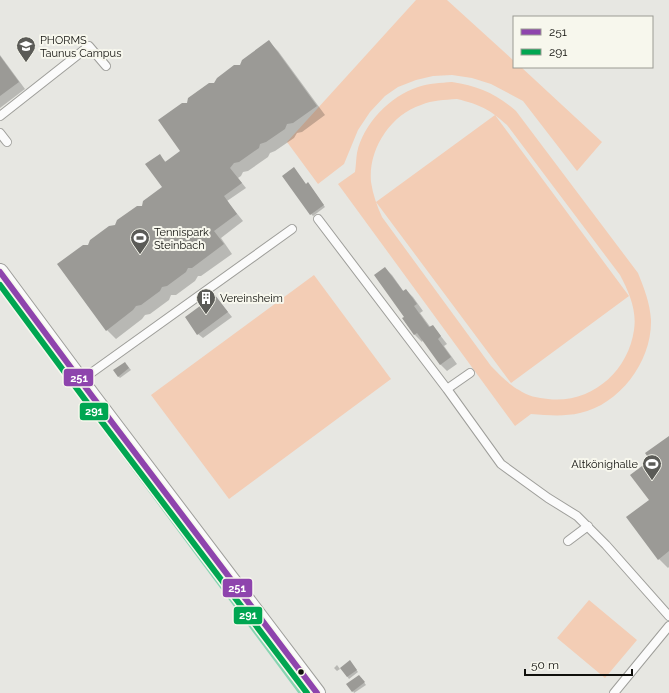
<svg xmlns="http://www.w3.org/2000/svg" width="669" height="693" font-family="Raleway,sans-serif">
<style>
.green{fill:#f3cdb5;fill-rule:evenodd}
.shadow{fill:#0003}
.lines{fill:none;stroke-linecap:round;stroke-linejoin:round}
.stream{stroke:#88d5b2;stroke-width:4.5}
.building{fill:#9b9a96}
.service-casing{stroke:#9e9e9a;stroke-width:10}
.minor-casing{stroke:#9e9e9a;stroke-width:18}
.service{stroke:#fbfbfb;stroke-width:8}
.minor{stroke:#fbfbfb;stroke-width:16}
.bus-1-casing{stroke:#f7f7ed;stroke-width:9}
.bus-2-casing{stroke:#f7f7ed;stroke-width:9}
.bus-1{stroke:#8e44ad;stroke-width:6}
.bus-2{stroke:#00a651;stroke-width:6}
.bus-dot{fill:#10100c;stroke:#f7f7ed;stroke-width:1.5}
.labels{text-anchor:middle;stroke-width:4;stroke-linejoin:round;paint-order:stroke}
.poi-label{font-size:11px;fill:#10100c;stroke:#f7f7ed;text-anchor:start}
.line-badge{stroke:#f7f7ed;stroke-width:1.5}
.badge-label{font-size:11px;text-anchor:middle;font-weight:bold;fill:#fff}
</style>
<rect width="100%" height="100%" fill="#e7e7e2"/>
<path class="green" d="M416 0H447L514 61V67H521L602 142 577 171 523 101 491 84 472 78 452 75 433 76 416 80 398 87 385 96 370 112 358 130 344 164 318 184 287 142Z
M452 82C478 86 495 93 516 111L638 273C644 288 650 303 651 320 652 361 620 404 580 413 563 417 547 415 531 414L515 426 338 184 355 172C356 166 356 159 357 153 363 124 390 96 418 87 429 83 440 83 452 82ZM457 99C481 105 489 109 507 125L620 275C629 292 637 310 634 330 628 372 591 404 548 399 538 398 527 396 519 390 508 384 500 375 491 366L382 217C377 206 373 195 371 182 368 150 390 115 421 105 433 100 444 100 457 99Z
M495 115 629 296 511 383 376 202Z
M314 275 391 379 229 499 151 395Z
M589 600 637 640 605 678 557 638Z"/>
<path class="shadow" d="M269 42 278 51 325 115 302 132 297 133 294 138 275 151 270 153 268 157 248 171 243 172 241 176 238 178 246 188 227 201 243 221 221 238 232 254 201 276H198L195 281 176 295H171L169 300 150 314 145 315 142 319 116 339 107 330 89 246 143 207 164 187 159 155 166 162 184 157 188 104 241 66Z
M0 55 25 89 0 108Z
M306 185 310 186 325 207 313 216 311 214Z
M385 268 392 275 404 292 406 290 413 297 423 311 420 313 431 328 433 326 447 344 444 346 457 364 447 371 440 364 423 340 422 342 415 335 403 319 406 317Z
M215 296 232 317 203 338 198 334Z
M127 365 131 370 120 378 118 376Z
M669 437V567L668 568 659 559 650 500 652 460Z
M352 664 358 672 349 679 341 668Z
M337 665 340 669 337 671 334 668Z
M361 678 366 685 354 693 353 691Z"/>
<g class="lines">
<path class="stream" d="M0 288 301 693"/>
</g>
<path class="building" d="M269 40 317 106 293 123 287 124 285 129 266 142 260 144 259 148 239 162 234 163 230 168 242 183 224 196 237 214 214 231 224 244 192 268H188L186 272 167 286 162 287 160 291 141 305 136 306 133 310 106 331 57 264 83 245H88L90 240 109 226 115 225 117 220 137 206H142L143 201 162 187 145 164 160 154 165 162 180 151 158 120 182 103H187L188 98 209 83H214L217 78 234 65H240L242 60Z
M0 56 19 82 0 96Z
M294 167 306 184 308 182 324 205 310 215 282 176Z
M385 267 403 291 406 289 417 304 414 306 429 327 433 325 441 336 438 339 451 357 440 365 417 333 414 335 402 318 404 317 374 275Z
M215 295 228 312 197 335 185 317Z
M125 362 129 368 118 377 113 370Z
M669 436V551L658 560 626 517 649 500 630 475 650 460 645 453Z
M350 660 357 670 347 677 340 668Z
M359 675 365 682 352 692 346 684Z"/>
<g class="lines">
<g class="service-casing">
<path id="service" d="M0 116 89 46 106 66
M0 133 7 142
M318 219 447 389 501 464 548 498 577 516 606 545 669 616
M80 381 292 229
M447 389 470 373
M568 541 588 526
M614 693 669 626"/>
</g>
<g class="minor-casing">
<path id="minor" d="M0 272 92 396 317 693"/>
</g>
<use href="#service" class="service"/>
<use href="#minor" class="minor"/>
<g class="bus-1-casing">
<path id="bus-1" d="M0 272 92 396 317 693"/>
</g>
<g class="bus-2-casing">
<path id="bus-2" d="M0 285 86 401 307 693"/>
</g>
<use href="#bus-1" class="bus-1"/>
<use href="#bus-2" class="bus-2"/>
</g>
<defs>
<g id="school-pin" transform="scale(1)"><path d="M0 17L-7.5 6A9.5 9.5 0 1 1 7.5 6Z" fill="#5b5b57" stroke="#f7f7ed"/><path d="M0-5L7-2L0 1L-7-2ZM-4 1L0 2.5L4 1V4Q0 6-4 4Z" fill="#fff"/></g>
<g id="stadium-pin" transform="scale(1)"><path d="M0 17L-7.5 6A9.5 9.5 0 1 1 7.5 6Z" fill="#5b5b57" stroke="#f7f7ed"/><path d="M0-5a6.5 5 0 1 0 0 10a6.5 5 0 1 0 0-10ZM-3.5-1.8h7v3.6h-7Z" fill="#fff"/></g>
<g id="building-pin" transform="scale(1)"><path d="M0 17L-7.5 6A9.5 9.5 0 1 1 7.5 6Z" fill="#5b5b57" stroke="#f7f7ed"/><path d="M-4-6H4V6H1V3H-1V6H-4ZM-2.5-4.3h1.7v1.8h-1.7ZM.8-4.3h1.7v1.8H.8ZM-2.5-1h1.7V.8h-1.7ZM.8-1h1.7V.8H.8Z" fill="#fff"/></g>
</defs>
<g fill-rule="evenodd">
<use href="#school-pin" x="26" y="46"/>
<use href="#stadium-pin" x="140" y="238"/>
<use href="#building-pin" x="206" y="298"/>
<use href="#stadium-pin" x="652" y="464"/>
</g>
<circle class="bus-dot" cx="301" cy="672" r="3.5"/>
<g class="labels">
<g class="poi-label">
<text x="40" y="44">PHORMS<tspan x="40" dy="13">Taunus Campus</tspan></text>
<text x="154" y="236">Tennispark<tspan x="154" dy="13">Steinbach</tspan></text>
<text x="220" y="302">Vereinsheim</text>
<text x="638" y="468" text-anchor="end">Altkönighalle</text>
</g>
</g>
<g class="line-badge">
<rect x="63" y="368" width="31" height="19" rx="4" fill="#8e44ad"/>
<rect x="79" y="402" width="30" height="19" rx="4" fill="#00a651"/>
<rect x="222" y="578" width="31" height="20" rx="4" fill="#8e44ad"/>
<rect x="233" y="606" width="30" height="19" rx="4" fill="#00a651"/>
</g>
<g class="badge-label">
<text x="79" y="382">251</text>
<text x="94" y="415">291</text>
<text x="237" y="592">251</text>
<text x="248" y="619">291</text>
</g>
<rect x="513" y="16" width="140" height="52" fill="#f7f7ed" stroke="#9b9b93"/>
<rect x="521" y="29" width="20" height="6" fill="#8e44ad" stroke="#9b9b93"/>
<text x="549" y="36" font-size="12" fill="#10100c">251</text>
<rect x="521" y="49" width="20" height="6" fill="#00a651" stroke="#9b9b93"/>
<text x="549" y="56" font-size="12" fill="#10100c">291</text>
<path d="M525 669v6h107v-6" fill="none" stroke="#10100c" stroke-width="2"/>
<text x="531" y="669" font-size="12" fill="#10100c" stroke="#f7f7ed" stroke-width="3" paint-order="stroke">50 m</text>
</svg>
